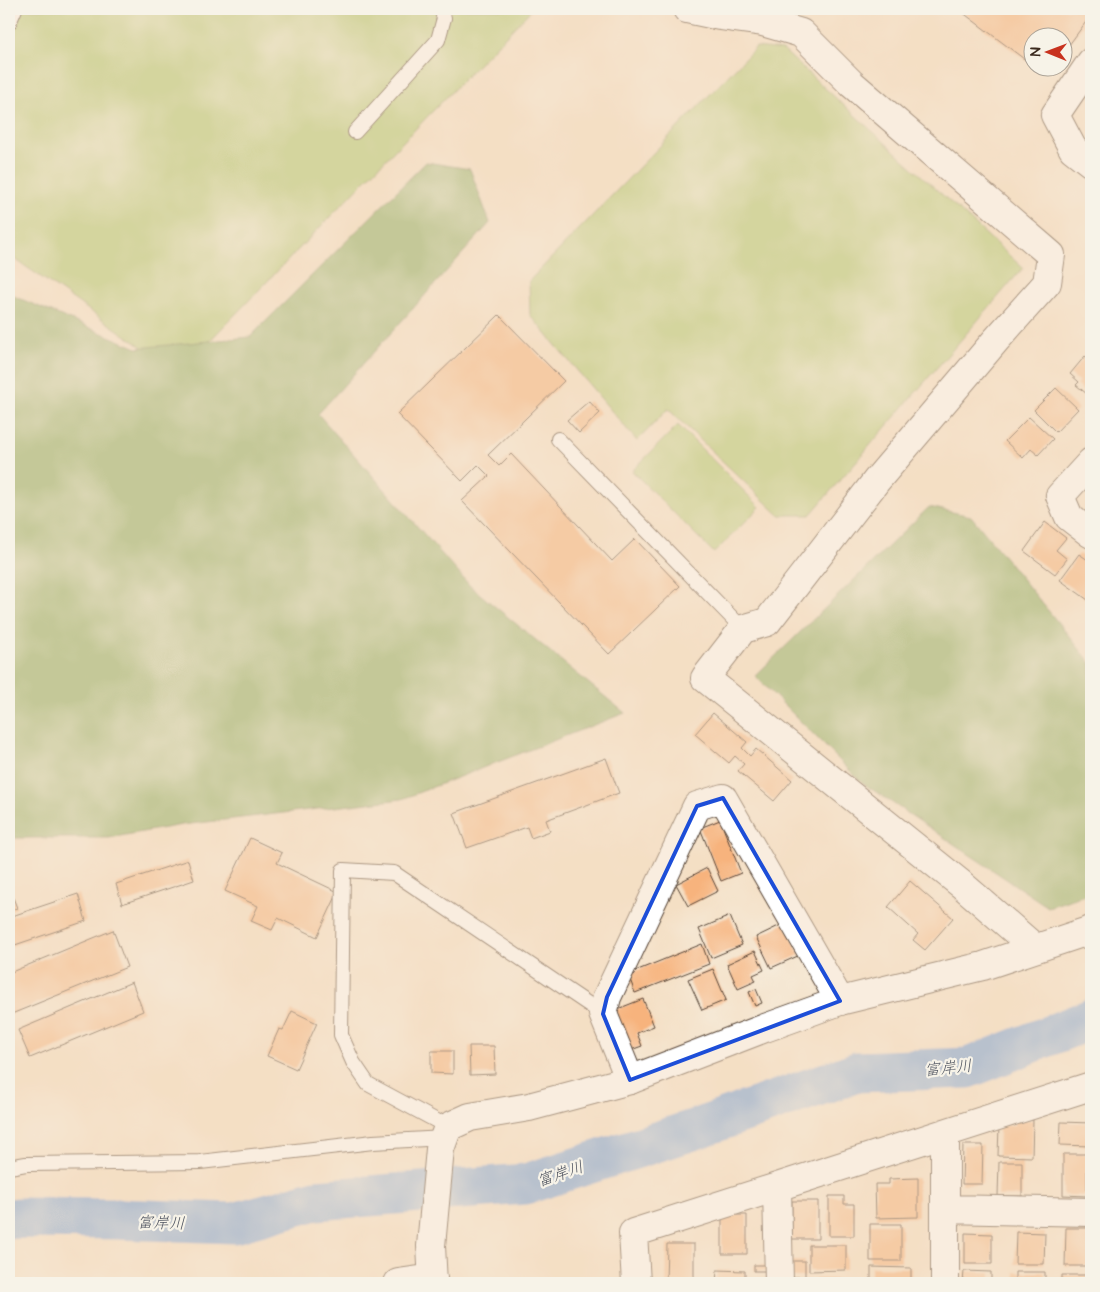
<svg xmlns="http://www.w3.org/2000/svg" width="1100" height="1292" font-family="'Architects Daughter','Klee One',sans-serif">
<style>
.green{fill:#adc970;stroke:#747a47}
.forest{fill:#8aad62;stroke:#626c40}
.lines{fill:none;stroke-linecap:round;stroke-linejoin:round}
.river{stroke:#709ed8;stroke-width:41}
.building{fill:#f7b37d}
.service-casing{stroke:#574537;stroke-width:16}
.minor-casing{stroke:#574537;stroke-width:30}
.tertiary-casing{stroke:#574537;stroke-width:30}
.service{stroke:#fff;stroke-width:14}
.minor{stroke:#fff;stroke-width:28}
.tertiary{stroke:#fff;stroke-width:28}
.marked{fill:none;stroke:#1d4ed8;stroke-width:4;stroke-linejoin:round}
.labels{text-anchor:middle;stroke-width:4.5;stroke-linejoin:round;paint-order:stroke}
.water-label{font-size:16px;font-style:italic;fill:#4e535f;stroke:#f7f3e8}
</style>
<rect width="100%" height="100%" fill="#f7f3e8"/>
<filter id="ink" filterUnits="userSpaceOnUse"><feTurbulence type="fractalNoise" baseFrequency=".02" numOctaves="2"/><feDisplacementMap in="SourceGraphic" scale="10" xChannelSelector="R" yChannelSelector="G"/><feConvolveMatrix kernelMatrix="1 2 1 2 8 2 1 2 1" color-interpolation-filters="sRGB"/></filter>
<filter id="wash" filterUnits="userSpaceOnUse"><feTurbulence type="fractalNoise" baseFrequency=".0096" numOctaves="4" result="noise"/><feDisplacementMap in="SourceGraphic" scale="20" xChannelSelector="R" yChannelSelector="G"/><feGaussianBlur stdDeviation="1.12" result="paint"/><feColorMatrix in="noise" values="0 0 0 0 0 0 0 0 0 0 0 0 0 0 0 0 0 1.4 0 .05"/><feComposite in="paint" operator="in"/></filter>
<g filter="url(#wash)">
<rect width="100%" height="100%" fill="#f4dfc4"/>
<path class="green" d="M9 9H532L190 361 170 366 9 255Z
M756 47 783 50 1023 268 810 515H779L668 409 637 441 530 315 529 281Z
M678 425 760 507 714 553 632 471Z"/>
<path class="forest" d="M426 162 470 169 490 223 318 414 470 586 625 713 402 799 182 825 109 838H9V294L137 348 250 337Z
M929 507 971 516 1091 663V893L1048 907 861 782 755 676Z"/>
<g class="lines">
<path class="river" d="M9 1219 18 1218 115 1219 234 1223 316 1200 526 1184 693 1130 857 1072 968 1068 1091 1019"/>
</g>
<g id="blocks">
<path class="building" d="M958 9H1085L1091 13V15L1066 49 1062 46V38H1032V65Z
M499 315 564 381 488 455 499 466 511 454 612 561 635 539 680 586 609 654 462 501 489 476 478 465 462 481 397 414Z
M1085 356 1091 361V389L1087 394 1076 385 1079 382 1070 374Z
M1056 388 1078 409 1056 432 1034 410Z
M589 401 600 413 579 433 567 420Z
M1029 417 1053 439 1038 455 1031 449 1023 458 1005 441Z
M1045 522 1066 538 1056 550 1067 559 1055 574 1024 551Z
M1079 554 1091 562V596L1088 600 1060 580Z
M713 713 747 742 742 748 750 756 756 749 792 780 774 801 738 771 744 764 735 756 729 763 695 734Z
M606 758 619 793 546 820 550 831 531 838 527 827 467 848 454 813Z
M720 820 741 873 721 881 700 828Z
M250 838 282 853 277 863 338 892 317 937 278 918 272 930 251 921 258 906 225 891Z
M188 860 194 880 122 904 116 884Z
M707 868 718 891 688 906 676 884Z
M910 881 953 918 925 950 913 940 918 934 888 907Z
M9 887 17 908 9 911Z
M78 894 86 921 9 947V917Z
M730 916 742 945 711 958 699 929Z
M785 923 800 955 771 968 756 937Z
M113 930 127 967 9 1015V973Z
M702 944 709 964 635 993 628 974Z
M755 951 764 970 753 975 756 981 738 989 727 964Z
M713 969 726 1000 702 1010 688 979Z
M132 982 143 1011 30 1058 18 1030Z
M756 989 762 1003 755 1006 749 992Z
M643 999 654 1026 637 1033 642 1046 631 1050 615 1010Z
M292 1011 317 1023 296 1069 267 1056 279 1029 283 1030Z
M469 1046H494L495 1074 470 1075Z
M431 1051H453V1074L431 1073Z
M1014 1120H1033L1032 1157 998 1156 999 1125 1014 1126Z
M1061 1122 1091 1123V1146L1060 1145Z
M963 1145H983L982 1184H962Z
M1063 1154H1087V1196L1063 1195Z
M999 1162H1022V1196H998Z
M918 1178V1217L876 1218 875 1184H889V1179Z
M829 1196H844V1204H854V1236H829Z
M792 1201H818V1239H792Z
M722 1215H747V1254H722Z
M870 1224H901V1261H870Z
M1066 1228H1089V1266H1065Z
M1016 1232 1045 1233 1044 1264H1015Z
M965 1233 992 1234V1264H965Z
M667 1244H694V1283H666Z
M809 1245H846V1270L809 1271Z
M792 1261H805V1277H792Z
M754 1265H767V1271H754Z
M871 1267 911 1268V1283H871Z
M717 1270 745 1271V1283H716Z
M964 1271 991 1272V1283H963Z
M1015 1272H1045V1283H1015Z
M1062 1275H1091V1283H1062Z
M815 1279H837V1283H815Z"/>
</g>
</g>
<g filter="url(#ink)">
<use href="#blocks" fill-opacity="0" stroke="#574537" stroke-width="1"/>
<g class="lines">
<g class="service-casing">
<path id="service" d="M9 23 15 9
M355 132 438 40 444 18 441 9
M558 439 743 629
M448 1127 368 1084 353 1062 341 1035 343 870 394 873 603 1014
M9 1167 26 1164 200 1162 373 1142 444 1138"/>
</g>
<g class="minor-casing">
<path id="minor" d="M687 9 720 16 763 22 801 33 852 84 1051 255 1047 283 996 340 877 480 767 622 743 629 705 678 961 884 1035 948
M1091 62 1055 115 1073 149 1091 163
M1091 462 1060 496 1069 517 1091 534
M630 1080 603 1014 607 997 697 806 723 798 840 1001
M945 1133V1283
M945 1209 1091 1212
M636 1283 633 1233 777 1187
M779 1283 777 1187 1091 1086"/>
</g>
<g class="tertiary-casing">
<path id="tertiary" d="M398 1283 433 1278
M433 1283 431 1246 440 1149 448 1127 470 1117 529 1107 630 1080 765 1028 840 1001 983 966 1091 930"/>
</g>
<use href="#service" class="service"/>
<use href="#minor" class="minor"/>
<use href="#tertiary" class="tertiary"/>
</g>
</g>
<path d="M0 0H1100V1292H0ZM723 798 840 1001 630 1080 603 1014 607 997 697 806Z" fill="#f4dfc4" fill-opacity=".55" fill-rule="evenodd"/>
<path class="marked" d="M723 798 840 1001 630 1080 603 1014 607 997 697 806Z"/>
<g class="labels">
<g class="water-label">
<text transform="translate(948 1067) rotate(-6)" y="6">富岸川</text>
<text transform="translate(560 1173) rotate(-19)" y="6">富岸川</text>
<text transform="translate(161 1222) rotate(1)" y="6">富岸川</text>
</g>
</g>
<rect width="1100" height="1292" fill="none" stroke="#f7f3e8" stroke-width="30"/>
<g transform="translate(1048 52) rotate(271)"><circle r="24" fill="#f7f3e8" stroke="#aca397"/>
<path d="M0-4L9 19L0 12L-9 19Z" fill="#c8321e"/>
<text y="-8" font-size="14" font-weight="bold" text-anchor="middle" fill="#3b2a1e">N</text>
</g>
</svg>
